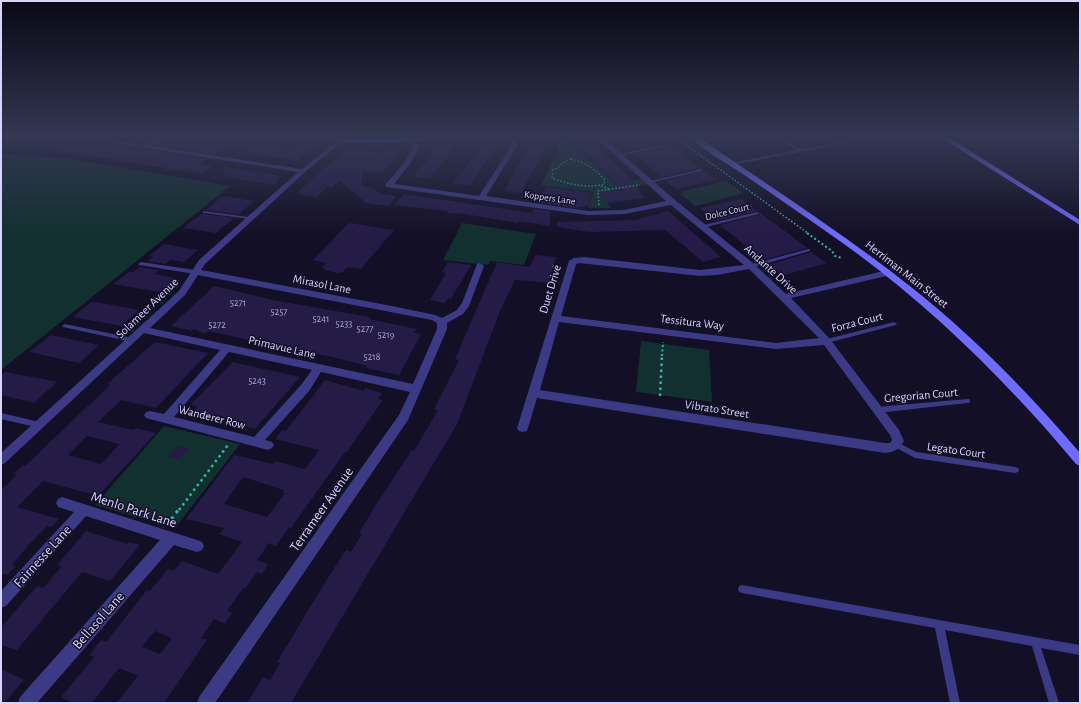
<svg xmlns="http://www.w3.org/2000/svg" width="1081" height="704" font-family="'Alegreya Sans',sans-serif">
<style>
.green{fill:#12302f}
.building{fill:#241b47;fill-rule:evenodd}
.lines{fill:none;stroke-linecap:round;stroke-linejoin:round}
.path-far3{stroke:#2fb8b0;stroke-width:1.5;stroke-dasharray:1.5 2;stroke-linecap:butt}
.path-far2{stroke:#2fb8b0;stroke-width:2;stroke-dasharray:2 2.5;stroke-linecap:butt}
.path-far1{stroke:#2fb8b0;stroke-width:2.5;stroke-dasharray:2.5 3.5;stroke-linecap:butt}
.path{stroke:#2fb8b0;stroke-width:3;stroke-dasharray:3 4.5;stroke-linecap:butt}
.lane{fill:#3d3a85;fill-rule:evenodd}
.street{fill:#3d3a85;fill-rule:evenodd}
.secondary{fill:#6f6bff;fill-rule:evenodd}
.labels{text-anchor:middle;stroke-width:3;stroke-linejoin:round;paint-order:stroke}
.far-street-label{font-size:10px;fill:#d9d4ff;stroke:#130f26}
.number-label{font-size:10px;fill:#aca6d1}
.street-label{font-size:12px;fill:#d9d4ff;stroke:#130f26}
.near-street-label{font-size:14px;fill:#d9d4ff;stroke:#130f26}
</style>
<rect width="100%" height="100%" fill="#130f26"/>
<path class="green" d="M558 137H565L616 185 641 179 647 184 600 193 611 208H588L594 192 541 185 558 150Z
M1 154 68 159 230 186 1 370Z
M726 181 744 193 695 206 681 194 684 191Z
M462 223 536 234 524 265 490 261 488 265 443 260Z
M641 341 709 350 712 402 636 392Z
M164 426 240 444 175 528 95 505Z"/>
<path class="building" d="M105 137H153L145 143Z
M165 137H200L234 142 215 154 156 145Z
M482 137H498L497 146 470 186 453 183 482 146Z
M531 137H552L521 193 504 191 531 143Z
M568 137H585L589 140 634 181 632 182 645 198 607 203 600 192 622 190Z
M641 137H659L666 143 629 151 619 141Z
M36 140 98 147 99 142 207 159 200 164 214 166 203 174 190 172 36 147Z
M435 141H453L449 155 429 179 413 177 431 156Z
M302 142 318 144 297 161 247 152 248 143 292 150Z
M670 145 688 159 700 168 662 177 634 154 668 147Z
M347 148 381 153 382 149 400 148 399 155 381 173 363 171 361 186 373 188 380 194 397 196 388 206 366 203 339 180 332 187 328 186 317 197 296 194Z
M224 167 255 172 282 176 277 180V185L254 182 223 176Z
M704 171 716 180 676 189 666 181Z
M547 187 593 193 588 206 575 208 539 202Z
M404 194 532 213 535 209 550 211V226L519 221 517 223 460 213 459 214 447 213 448 211 394 205Z
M223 196 254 201 239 214 206 210Z
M742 199 757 211 715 221 700 208Z
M668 211 721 257 703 262 665 230 589 232 557 227V222L635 220Z
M760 213 788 233 807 248 763 260 720 225 759 215Z
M202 214H203L234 218 216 233 183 228Z
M349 223 394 230 361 269 347 267 343 272 338 273 324 270 325 269 321 268 326 263 313 260Z
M164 244 198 250 184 262 171 260 165 264 147 261 153 257 149 256Z
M811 252 827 263 781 276 768 265Z
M535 255 556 257 549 283 515 280 500 311 457 424 291 703H247L263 677 270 680 280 663 277 662 324 584 346 550 351 552 362 534 359 533 374 508 412 450 414 451 438 410 434 409 459 360 455 359 497 262 530 267Z
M448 262 471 265 451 299 448 298 445 303 430 300 446 273 442 272Z
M140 267 159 270 154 274 175 278 159 292 113 284 129 272H133Z
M214 286 278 301 370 317 369 319 417 329 414 333 421 334 399 375 366 368 367 366 333 357 306 352 295 351 294 353 276 346 208 331 205 334 194 329 192 331 171 326Z
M91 302H96L139 310 121 326 73 317Z
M51 335 99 345 79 363 29 352Z
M155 342 208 353 156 408 121 400 98 422 134 430 135 428 156 433 98 496 43 481 17 507 59 519 52 527 47 526 26 548 12 565 16 566 7 575 3 574 1 576V490L17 475 13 474 23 465 25 466 110 385 107 384ZM87 436 120 444 101 464 68 455Z
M233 362 300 377 255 429 220 420 222 418 194 411 197 407 191 404Z
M5 372 38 378 57 382 34 403 1 395V375Z
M325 380 364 391 365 388 382 393 378 399 383 400 347 452H345L291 528 289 527 276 546 269 543 257 560 268 564 262 574 257 572 245 589 243 588 227 611 232 613 225 624 214 619 201 638 207 640 164 703H116L138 676 119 668 92 703H73L61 697 94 657 89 655 101 640 106 642 147 590 150 591 168 569 174 571 182 561 218 574 242 542 219 534 224 528 186 519 234 455 273 464 275 461 305 469 319 450 275 439 282 430 286 431ZM243 477 284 490 283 492 285 493 267 517 224 504ZM155 631 172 638 160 654 142 647Z
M177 446 189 449 179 459 168 456Z
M86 531 128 544 129 542 140 545 110 581 82 572 17 650 1 645V627L37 586 43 588 62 566 57 565Z
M1 669 24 680 4 703H1Z"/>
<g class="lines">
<path class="path-far3" d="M675 137 809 234
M571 159C585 162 596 170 605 180L604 184C588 189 567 184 552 178L553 170C561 167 563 160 571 159Z
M601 186 609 189
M599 205 598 191 640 185"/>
<path class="path-far2" d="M807 233 832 251 835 256 842 258
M662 356 663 342"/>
<path class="path-far1" d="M660 396 662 355
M179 510 228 445"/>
<path class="path" d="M167 525 179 509"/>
<path class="lane" d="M776 137H781L801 150 866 137H875L732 165 730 164 732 163 796 150Z
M667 144H668V146L618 156 616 155Z
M701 169H702V171L649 183 647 182Z
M203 211 249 217 251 218 249 219 205 213H203Z
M757 212 759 213V214L702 228 700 227V226Z
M808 249H810V251L751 268 748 266 749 265Z
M141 262 195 270 198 272 195 274 139 265 138 264Z
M894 322 897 324 896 325 827 343 824 341 827 339Z
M65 324 132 338 135 340 132 342 63 327 62 326 63 325Z
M967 399H969L970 401 969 403H967L877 413 875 412 874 410 875 408 877 407Z
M1 413 40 422 42 423 43 425 42 427 40 428 1 419Z
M897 442 916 452 1015 467 1018 468 1019 470 1018 472 1015 473 915 458 895 447 894 445 895 443Z
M742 585 1080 645V655L1041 648 1059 703H1049L1032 646 945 630 960 703H950L935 628 742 593 739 592 738 589 739 586Z"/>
<path class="street" d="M76 137H93L145 145 156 137H164L152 146 302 169 339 139H343V141L305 172 205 264 201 270 392 306 435 315 442 318 457 310 462 303 477 264 480 263 484 266 469 306 463 314 447 323V329L408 420 215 703H197L199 697 399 415 410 392 321 372 309 391 265 440 272 442 274 445 272 448 268 450 146 418 144 415 146 412 150 411 164 414 220 350 144 333 5 463 1 465V453L179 291 199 260 298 172ZM198 275 432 320 437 323V329L413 384 150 328 185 295ZM229 352 312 370 301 385 254 437 174 417Z
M405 137H411L419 148 409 165 394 184 479 196 510 148 512 137H518L516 148 486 196 588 211 624 210 666 201 595 137H602L675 200 754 264 786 294 888 270 891 271 892 273 891 275 791 298 830 339 899 430 904 441C899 450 894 452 885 453L537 398 527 431 523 432 519 431 517 428 569 261 574 258 584 257 700 270 744 265 671 205 624 214 588 215 386 187 385 185 404 163 413 148ZM579 263 700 276 717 275 749 269 819 338 776 343 561 316 576 264ZM559 322 776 349 824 345 890 435 892 440 890 443H885L540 390Z
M62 497 197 540 202 542 204 546 202 550 197 552 174 545 37 703H18L20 697 160 540 86 516 6 606 1 608V591L74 512 58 507 56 503 58 499Z"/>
<path class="secondary" d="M320 137 375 139 430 137C417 145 333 145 320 137Z
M690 137H698C769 186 843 233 911 287 973 336 1029 393 1080 453V466L1076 464C1007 382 932 307 844 244 810 220 775 196 740 172 723 161 704 151 690 137Z
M940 137H948L1080 220V225Z"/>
</g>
<linearGradient id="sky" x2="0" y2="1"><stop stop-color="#0a0815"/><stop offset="0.58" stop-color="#333752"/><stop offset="1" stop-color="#333752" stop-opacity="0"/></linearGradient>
<rect width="1081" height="236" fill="url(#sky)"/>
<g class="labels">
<g class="far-street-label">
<text transform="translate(550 197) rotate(8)" y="4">Koppers Lane</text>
<text transform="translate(727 211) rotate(-14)" y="4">Dolce Court</text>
</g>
<g class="number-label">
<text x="238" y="306">5271</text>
<text x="279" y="315">5257</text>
<text x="321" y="322">5241</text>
<text x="344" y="327">5233</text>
<text x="217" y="328">5272</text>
<text x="365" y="332">5277</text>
<text x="386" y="338">5219</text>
<text x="372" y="360">5218</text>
<text x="257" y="384">5243</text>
</g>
<g class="street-label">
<text transform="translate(771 269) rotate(42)" y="4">Andante Drive</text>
<text transform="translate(907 274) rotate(38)" y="4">Herriman Main Street</text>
<text transform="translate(322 284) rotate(11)" y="4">Mirasol Lane</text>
<text transform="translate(550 289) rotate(-73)" y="4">Duet Drive</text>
<text transform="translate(147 308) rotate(-44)" y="4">Solameer Avenue</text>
<text transform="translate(692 322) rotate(7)" y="4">Tessitura Way</text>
<text transform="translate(857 322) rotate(-14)" y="4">Forza Court</text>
<text transform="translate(282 347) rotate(13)" y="4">Primavue Lane</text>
<text transform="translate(921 395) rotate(-5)" y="4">Gregorian Court</text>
<text transform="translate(717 409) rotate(9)" y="4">Vibrato Street</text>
<text transform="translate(212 417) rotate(14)" y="4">Wanderer Row</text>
<text transform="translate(956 450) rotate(8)" y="4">Legato Court</text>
</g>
<g class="near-street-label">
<text transform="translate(134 509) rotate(18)" y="5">Menlo Park Lane</text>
<text transform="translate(321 509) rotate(-55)" y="5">Terrameer Avenue</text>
<text transform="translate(42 556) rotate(-48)" y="5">Fairnesse Lane</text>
<text transform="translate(98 620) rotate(-49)" y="5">Bellasol Lane</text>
</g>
</g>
<rect width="1081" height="704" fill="none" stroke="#d9d4ff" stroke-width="4"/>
</svg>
